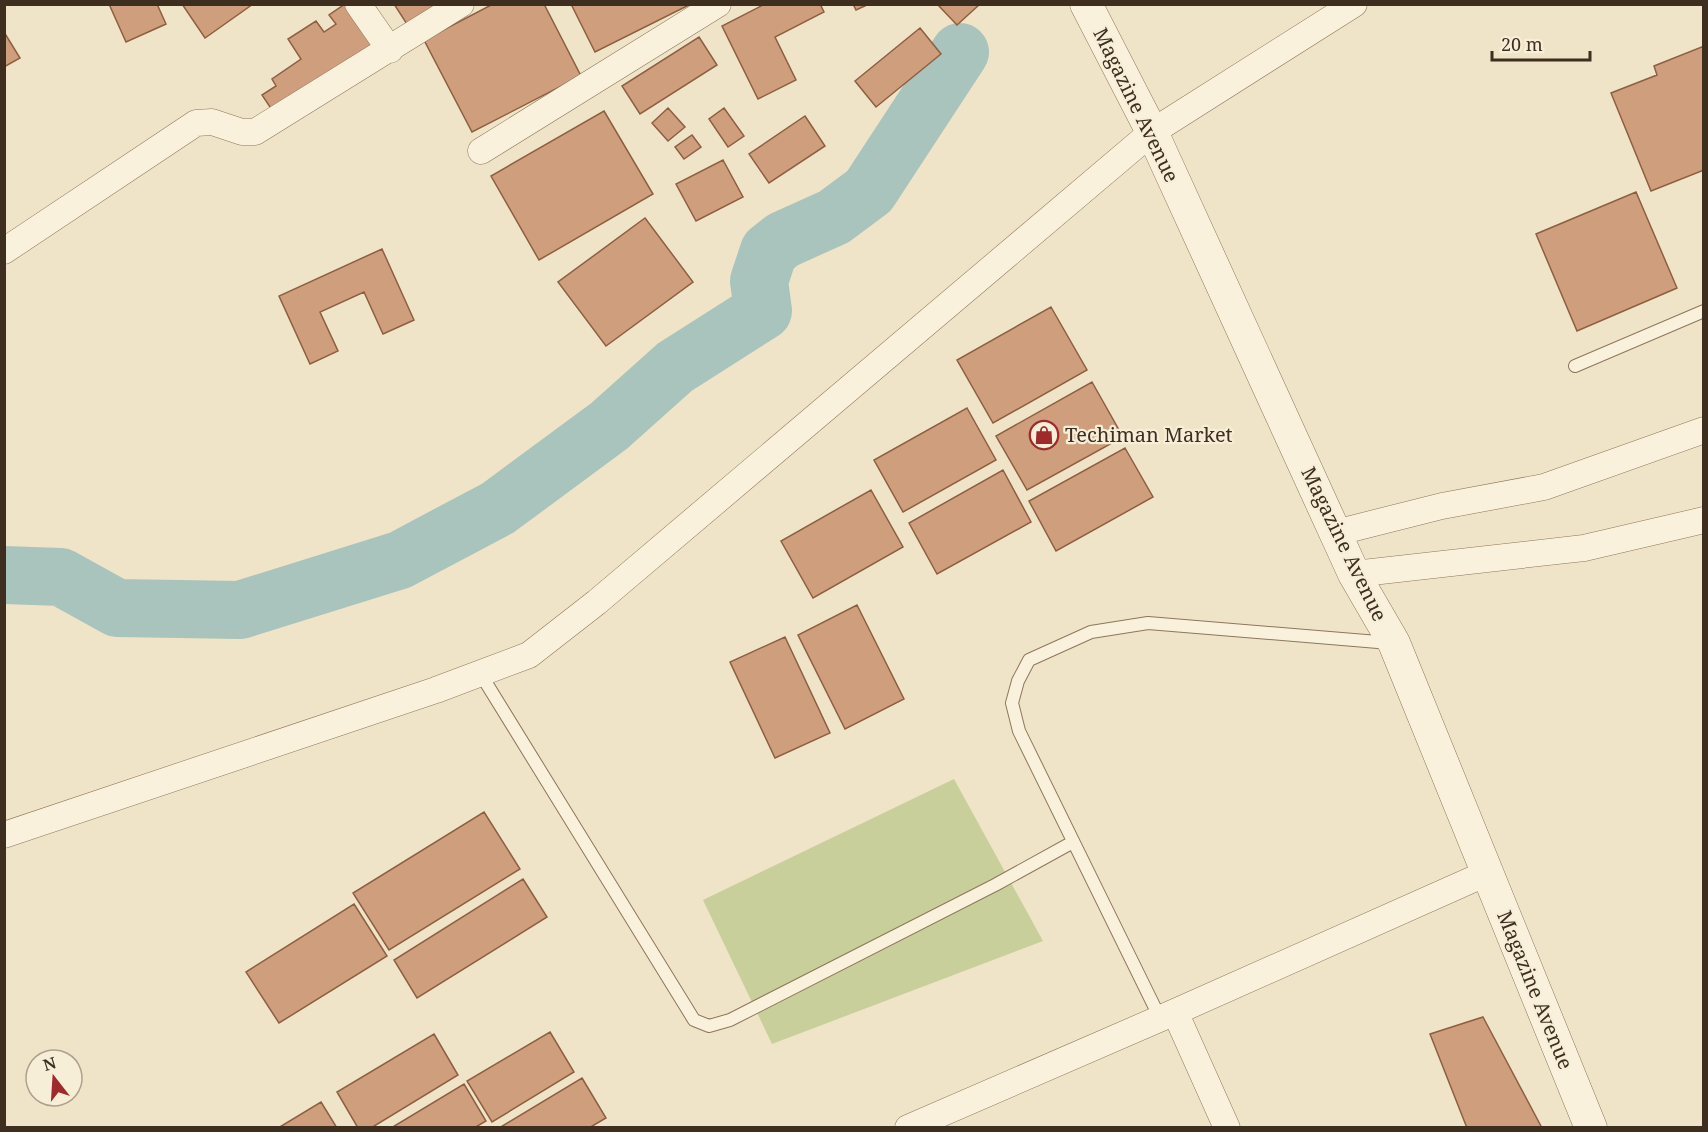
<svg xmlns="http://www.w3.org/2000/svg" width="1708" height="1132" font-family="'Noto Serif',serif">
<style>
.green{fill:#c9cf9b}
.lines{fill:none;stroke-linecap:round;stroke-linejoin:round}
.river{stroke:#a9c4bc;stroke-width:58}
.building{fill:#cf9f7d;stroke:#8d5f41;stroke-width:1.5}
.service-casing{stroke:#8d765c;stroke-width:14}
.minor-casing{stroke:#8d765c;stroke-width:27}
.tertiary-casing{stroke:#8d765c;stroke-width:33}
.service{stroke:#faf1dc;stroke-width:12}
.minor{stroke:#faf1dc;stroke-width:26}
.tertiary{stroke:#faf1dc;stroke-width:32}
.labels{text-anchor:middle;stroke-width:4.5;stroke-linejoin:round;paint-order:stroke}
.street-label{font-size:20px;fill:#3d2e20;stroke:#f7eed8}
.poi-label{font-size:20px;fill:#3d2e20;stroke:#f7eed8;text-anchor:start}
</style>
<rect width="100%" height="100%" fill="#f0e4c8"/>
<path class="green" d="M954 779 1043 941 772 1044 703 900Z"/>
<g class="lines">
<path class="river" d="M4 575 61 577 117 608 240 610 400 560 498 508 609 426 675 367 763 311 759 281 769 251 783 240 834 217 869 191 960 52"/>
</g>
<path class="building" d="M109 4H157L166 24 126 42Z
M182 4H253L205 38Z
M345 4H347L375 45 274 113 262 95 276 86 272 79 301 59 288 39 316 21 324 32 336 24 329 15Z
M394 4H452L412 32Z
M493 4H544L581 76 472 132 424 40Z
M571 4H689V5L595 52Z
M765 4H820L824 12 775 37 796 80 758 99 722 26Z
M853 4H869L856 10Z
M939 4H980L957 25 938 5Z
M920 28 941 54 876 107 855 81Z
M4 32 20 58 4 67Z
M699 37 717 65 640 114 622 86Z
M1704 46V170L1651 191 1611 93 1657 75 1654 66Z
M668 108 685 127 668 141 652 123Z
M724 108 744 136 728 147 709 119Z
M604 111 653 194 539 260 491 176Z
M805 116 825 146 769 183 749 154Z
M692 135 701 147 684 159 675 147Z
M723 160 743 197 696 221 676 184Z
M1636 192 1677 288 1577 331 1536 234Z
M645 218 693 282 606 346 558 282Z
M382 249 414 320 383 334 364 292 320 312 338 351 310 364 279 296Z
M1051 307 1087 370 993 423 957 360Z
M1092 382 1123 437 1027 490 996 436Z
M967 408 996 460 903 512 874 460Z
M1125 448 1153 497 1056 551 1029 501Z
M1003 470 1031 522 937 574 909 523Z
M871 490 903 547 813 598 781 541Z
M857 605 904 699 845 729 798 635Z
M785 637 830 733 775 758 730 662Z
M484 812 520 869 389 950 353 893Z
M523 879 547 917 417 998 394 960Z
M354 904 387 956 279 1023 246 972Z
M1483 1017 1542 1128H1467L1430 1034Z
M550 1032 574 1072 492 1122 467 1081Z
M434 1034 458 1075 371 1128H358L337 1092Z
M582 1078 606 1118 589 1128H499Z
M464 1084 486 1121 474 1128H391Z
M321 1102 337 1128H278Z"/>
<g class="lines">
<g class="service-casing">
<path id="service" d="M1575 366 1704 311
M480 673 694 1020 709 1026 730 1020 995 885 1073 842
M1160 1018 1019 731 1012 703 1018 681 1029 660 1091 632 1148 623 1390 643"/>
</g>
<g class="minor-casing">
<path id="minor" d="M358 4 390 50
M481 151 718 4
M4 251 196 123 212 122 242 132H255L461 4
M1335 533 1442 506 1544 487 1704 430
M1354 574 1584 548 1704 520
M4 835 436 690 529 655 597 602 1152 132 1354 4
M1175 1012 1227 1128
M908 1128 1175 1012 1487 873"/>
</g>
<g class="tertiary-casing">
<path id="tertiary" d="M1086 4 1152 132 1354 574 1394 643 1591 1128"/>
</g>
<use href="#service" class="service"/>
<use href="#minor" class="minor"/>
<use href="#tertiary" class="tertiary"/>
</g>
<defs>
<g id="shop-ring" transform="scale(1.5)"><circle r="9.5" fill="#f7eed8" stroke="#9e2a2b" stroke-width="1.5"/><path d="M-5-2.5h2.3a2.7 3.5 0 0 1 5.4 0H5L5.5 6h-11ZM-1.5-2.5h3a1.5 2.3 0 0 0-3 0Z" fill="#9e2a2b"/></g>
</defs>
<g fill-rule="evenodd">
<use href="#shop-ring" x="1044" y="435"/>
</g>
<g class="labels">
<g class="street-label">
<text transform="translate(1136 105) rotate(64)" y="7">Magazine Avenue</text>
<text transform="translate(1344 544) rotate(64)" y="7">Magazine Avenue</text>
<text transform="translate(1535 990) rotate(68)" y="7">Magazine Avenue</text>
</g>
<g class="poi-label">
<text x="1065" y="442">Techiman Market</text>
</g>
</g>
<rect width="1708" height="1132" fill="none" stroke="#3d2e20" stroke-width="12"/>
<g transform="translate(54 1078) rotate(343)"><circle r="28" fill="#f7eed8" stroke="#ada18e" stroke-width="1.5"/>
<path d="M0-4.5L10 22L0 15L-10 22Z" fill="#9e2a2b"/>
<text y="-9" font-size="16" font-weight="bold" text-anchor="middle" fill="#3d2e20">N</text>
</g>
<path d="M1492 51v9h98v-9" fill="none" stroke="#3d2e20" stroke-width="3"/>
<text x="1501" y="51" font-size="18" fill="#3d2e20" stroke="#f7eed8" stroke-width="4.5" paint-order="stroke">20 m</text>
</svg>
